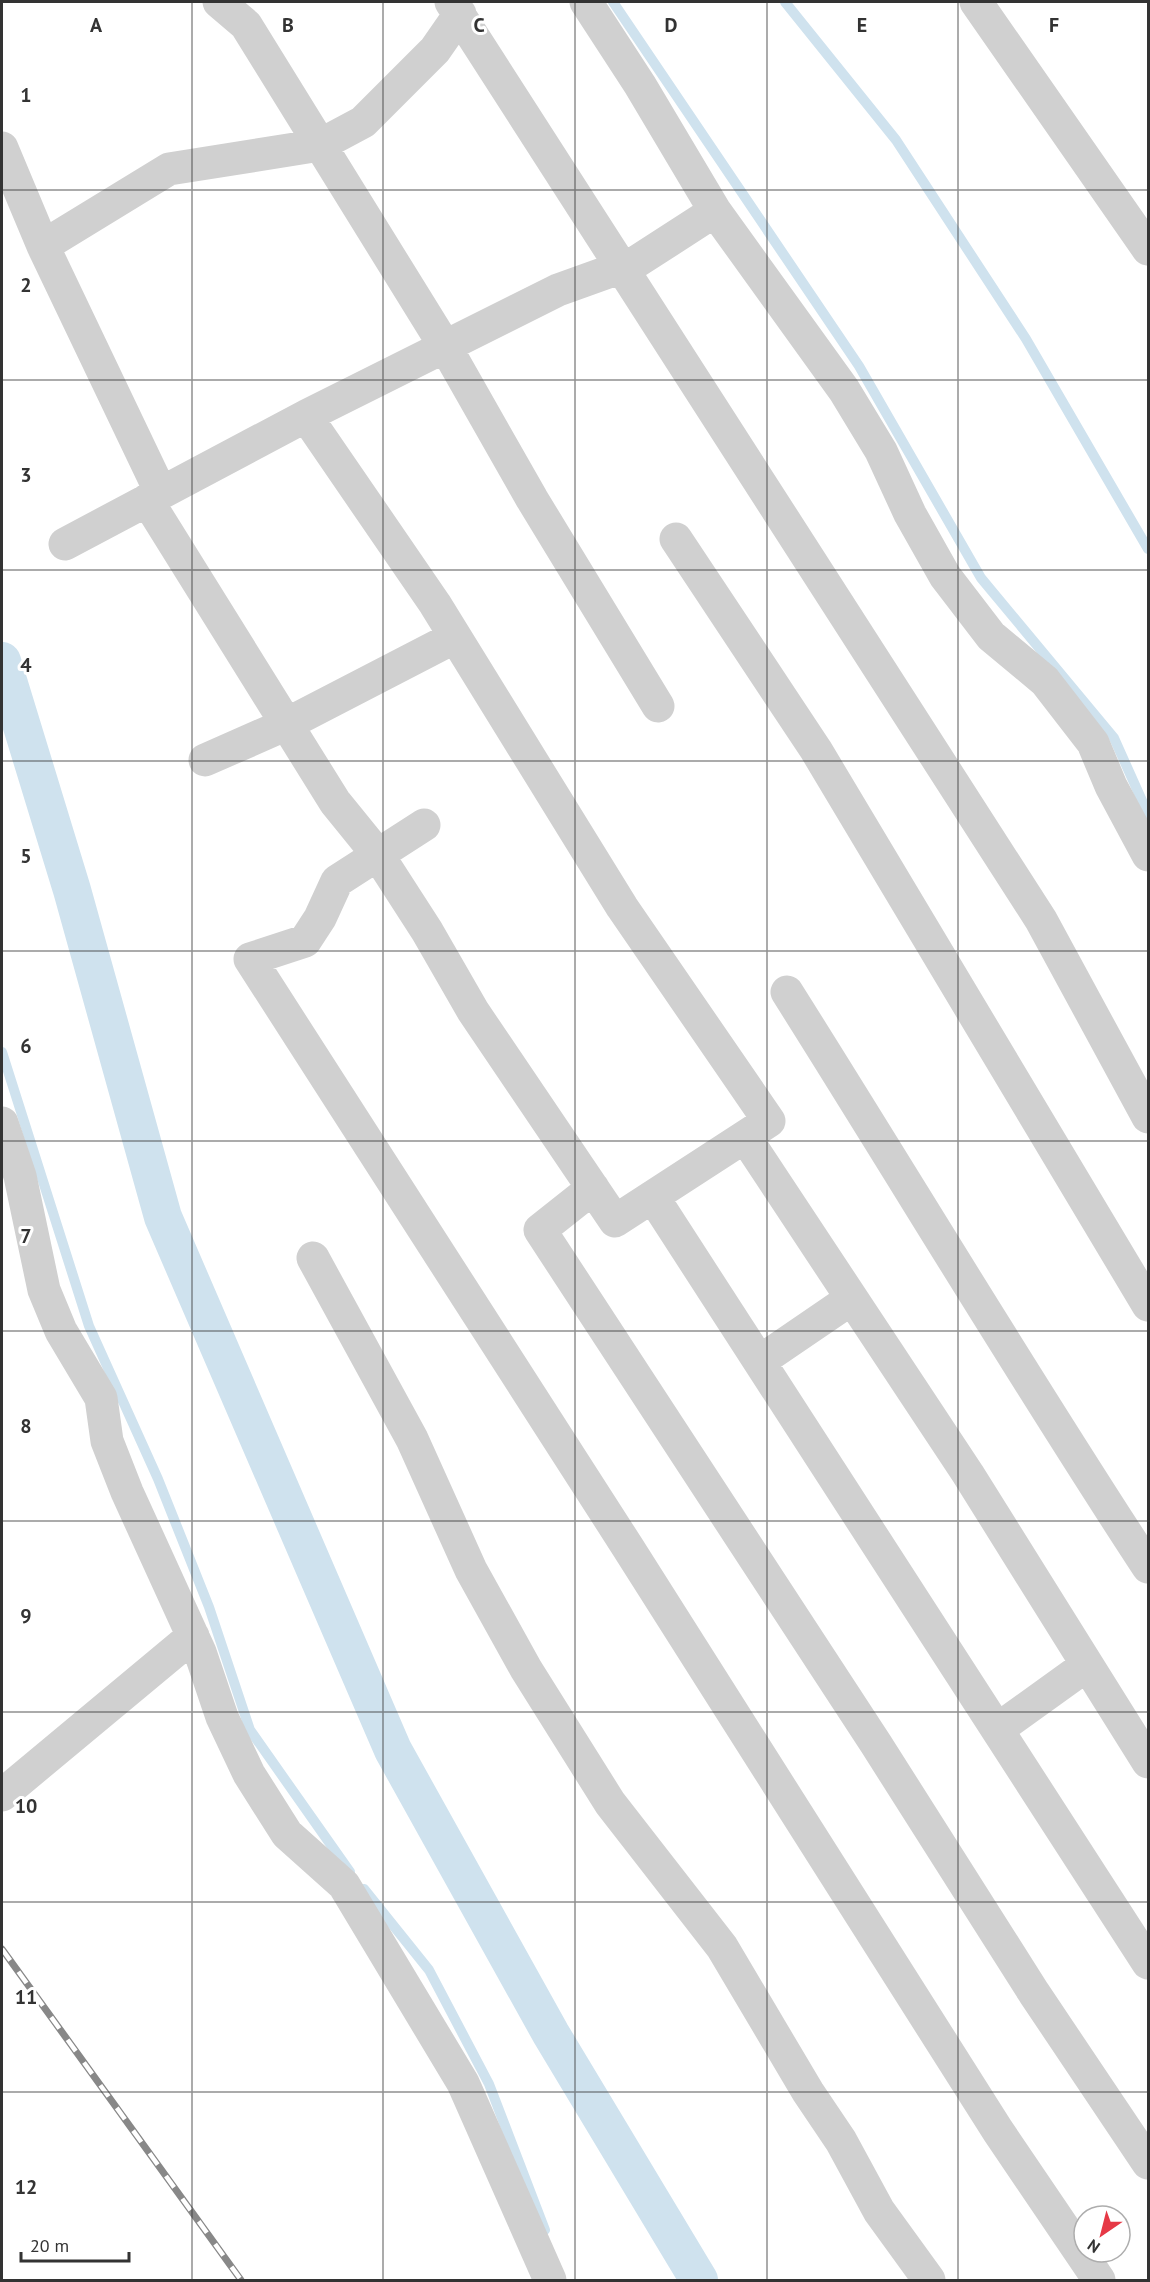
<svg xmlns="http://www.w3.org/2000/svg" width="1150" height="2282" font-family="'PT Sans',sans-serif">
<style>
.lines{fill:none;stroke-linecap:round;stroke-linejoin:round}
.stream{stroke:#cfe2ee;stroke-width:10}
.canal{stroke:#cfe2ee;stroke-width:38}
.minor{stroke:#d0d0d0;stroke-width:33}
.rail-casing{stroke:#888;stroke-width:7}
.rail{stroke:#fff;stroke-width:4.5;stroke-dasharray:14;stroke-linecap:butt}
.grid{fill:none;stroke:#333;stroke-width:1.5;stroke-opacity:0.55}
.grid-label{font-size:20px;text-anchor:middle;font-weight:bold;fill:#333;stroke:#fff;stroke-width:6;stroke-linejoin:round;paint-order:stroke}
</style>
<rect width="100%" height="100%" fill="#fff"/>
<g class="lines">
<path class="stream" d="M613 2 859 366 981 578 1114 738 1148 814
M785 2 896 140 1026 339 1148 549
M2 1052 89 1326 158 1479 209 1607 250 1730 350 1872
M364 1889 429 1970 489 2084 545 2230"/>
<path class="canal" d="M2 661 72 890 163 1217 393 1750 551 2034 699 2280"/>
<path class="minor" d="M219 2 246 25 449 353 532 499 658 706
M451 2 1041 920 1148 1117
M586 2 640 85 715 211 844 390 881 451 910 514 945 576 991 636 1045 681 1093 743 1111 786 1148 855
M976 2 1148 249
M2 148 43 246 161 493
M43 246 169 169 320 145 363 122 435 50 460 14
M147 500 335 802 378 855 427 931 473 1011 615 1221 769 1121 622 907 435 604 306 416
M676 539 816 750 1148 1305
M65 544 306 416 558 290 636 262 715 211
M205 760 287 724 455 637
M424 825 337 881 320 918 305 941 250 959 627 1546 998 2131 1099 2280
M787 992C908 1184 1024 1378 1148 1567
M2 1123 20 1176 44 1290 61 1331 101 1398 107 1441 127 1492 200 1652 222 1717 249 1774 287 1834 344 1885 463 2083 550 2280
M745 1137 968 1474 1148 1762
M593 1188 540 1230 876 1744 1034 1993 1148 2163
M653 1197 1148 1963
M313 1258 412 1439 471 1570 526 1669 610 1803 722 1947 808 2092 841 2141 879 2211 929 2280
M760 1361 851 1299
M998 1729 1087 1665
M2 1795 193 1636"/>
<g class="rail-casing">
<path id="rail" d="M2 1949 241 2280"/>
</g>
<use href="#rail" class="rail"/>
</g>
<path class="grid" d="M192 2V2280M383 2V2280M575 2V2280M767 2V2280M958 2V2280M2 190H1148M2 380H1148M2 570H1148M2 761H1148M2 951H1148M2 1141H1148M2 1331H1148M2 1521H1148M2 1712H1148M2 1902H1148M2 2092H1148"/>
<g class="grid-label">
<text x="96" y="32">A</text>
<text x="288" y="32">B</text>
<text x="479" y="32">C</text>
<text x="671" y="32">D</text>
<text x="862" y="32">E</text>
<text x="1054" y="32">F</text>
<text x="26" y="102">1</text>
<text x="26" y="292">2</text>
<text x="26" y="482">3</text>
<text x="26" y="672">4</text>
<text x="26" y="863">5</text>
<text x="26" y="1053">6</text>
<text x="26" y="1243">7</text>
<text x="26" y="1433">8</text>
<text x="26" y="1623">9</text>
<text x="26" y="1813">10</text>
<text x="26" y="2004">11</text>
<text x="26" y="2194">12</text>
</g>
<rect width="1150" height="2282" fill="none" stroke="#333333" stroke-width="6"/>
<g transform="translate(1102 2234) rotate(215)"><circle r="28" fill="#ffffff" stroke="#adadad" stroke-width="1.5"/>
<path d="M0-4.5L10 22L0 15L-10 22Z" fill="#e63946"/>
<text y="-9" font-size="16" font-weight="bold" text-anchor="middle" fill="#333333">N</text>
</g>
<path d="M21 2252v9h108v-9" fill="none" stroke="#333333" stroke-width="3"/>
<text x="30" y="2252" font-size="18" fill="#333333" stroke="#ffffff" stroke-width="4.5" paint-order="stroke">20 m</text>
</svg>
